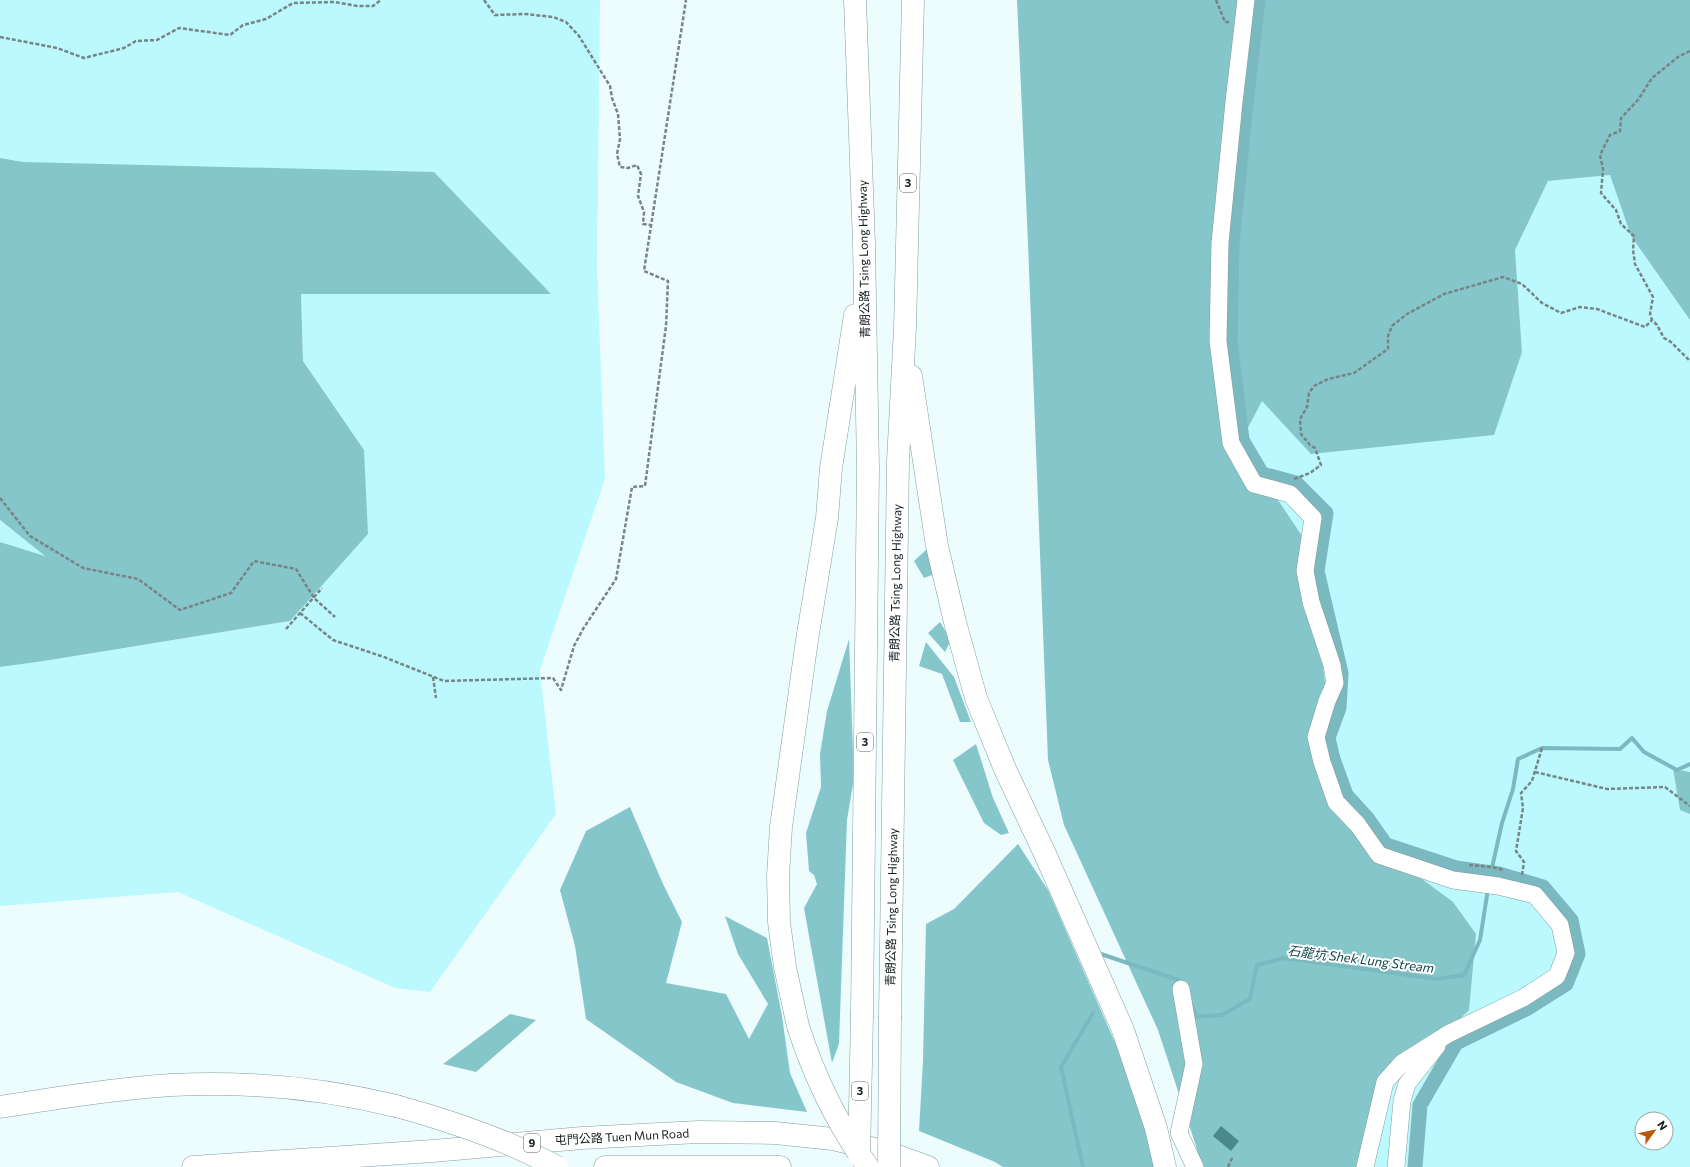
<svg xmlns="http://www.w3.org/2000/svg" width="1690" height="1167" font-family="Commissioner,'Noto Sans TC',sans-serif">
<style>
.green{fill:#bbf9fe;fill-rule:evenodd}
.forest{fill:#85c6cb}
.lines{fill:none;stroke-linecap:round;stroke-linejoin:round}
.stream{stroke:#79b9bf;stroke-width:4}
.canal{stroke:#79b9bf;stroke-width:15}
.building{fill:#4a8a8f}
.minor-casing{stroke:#839c9e;stroke-width:18}
.highway-casing{stroke:#839c9e;stroke-width:23}
.path{stroke:#788485;stroke-width:2.5;stroke-dasharray:4 2;stroke-linecap:butt}
.minor{stroke:#fff;stroke-width:17}
.highway{stroke:#fff;stroke-width:22}
.highway-bridge-casing{stroke:#839c9e;stroke-width:23;stroke-linecap:butt}
.highway-bridge{stroke:#fff;stroke-width:22}
.labels{text-anchor:middle;stroke-width:4;stroke-linejoin:round;paint-order:stroke}
.shield{fill:#fff;stroke:#5b6262;stroke-width:1}
.shield-label{font-size:11px;font-weight:bold;fill:#151e1f}
.street-label{font-size:12px;fill:#151e1f;stroke:#fff}
.water-label{font-size:13px;font-style:italic;fill:#0b474c;stroke:#fff}
</style>
<rect width="100%" height="100%" fill="#edfdfe"/>
<path class="green" d="M0 0H600L597 267 605 479 540 670 556 814 430 992 395 988 178 892 0 906V667L44 661 290 621 364 450 303 361 301 294H550L23 162 0 158Z
M1610 175 1631 236 1690 320V772L1673 770 1680 809 1690 814V1167H1368L1364 836 1316 756 1328 708 1322 657 1240 443 1262 401 1522 352 1515 250 1548 181ZM1642 1119H1666V1143H1642Z
M0 520 46 557 0 542Z"/>
<path class="forest" d="M1017 0H1690V320L1631 236 1610 175 1548 181 1515 250 1522 352 1494 435 1311 454 1262 401 1240 443 1304 539 1322 657 1328 708 1316 756 1364 836 1453 902 1476 934 1469 1010 1389 1088 1368 1167H1200L1196 1146 1158 1030 1064 825 1048 760 1028 243Z
M0 158 23 162 434 172 551 294H301L303 361 364 450 368 534 290 621 44 661 0 667V542L45 556 0 520Z
M927 549 931 563 932 575 924 578 914 561Z
M940 622 951 640 945 652 928 633Z
M849 639 854 778 847 820 839 1044 832 1063 804 908 817 884 814 875 809 871 806 833 821 787 820 754 827 711Z
M926 642 954 677 971 722H960L942 674 919 666Z
M976 744 993 798 1009 833 1001 835 984 823 953 760Z
M1673 769 1690 772V814L1680 810Z
M630 807 663 884 682 922 666 983 726 994 749 1039 768 1004 738 954 725 916 767 938 782 1016 790 1073 807 1112 733 1103 676 1082 586 1019 575 946 560 890 586 831Z
M1018 844 1048 890 1142 1104 1162 1167H1003L995 1162 919 1131 923 1061 926 924 954 909Z
M510 1014 536 1020 476 1072 443 1064Z"/>
<g class="lines">
<path class="stream" d="M1489 881 1502 823 1513 789 1518 759 1542 748 1620 749 1632 738 1644 752 1677 770 1690 764
M1101 954 1181 981 1182 983
M1191 1004 1197 1017
M1189 1017 1222 1015 1250 999 1257 965 1284 958 1437 979 1464 975 1480 940 1488 889
M1083 1167 1061 1067 1093 1013"/>
<path class="canal" d="M1258 0 1246 103 1232 244 1230 341 1242 440 1262 474 1296 483 1326 513 1317 571 1341 673 1339 708 1328 738 1333 759 1346 795 1367 818 1386 845 1456 868 1499 874 1543 887 1571 920 1578 954 1566 984 1528 1008 1456 1043 1420 1105 1415 1167"/>
</g>
<path class="building" d="M1221 1126 1239 1141 1231 1151 1213 1136Z"/>
<g class="lines">
<g class="minor-casing">
<path id="minor" d="M1246 0 1234 102 1220 243 1218 341 1231 443 1254 484 1290 494 1313 518 1305 571 1311 602 1332 665 1335 683 1327 701 1316 737 1322 762 1336 802 1358 825 1379 855 1453 880 1498 886 1535 895 1560 925 1566 953 1557 976 1523 998 1448 1034 1402 1063 1385 1082 1365 1167
M1181 989 1194 1064 1179 1133 1195 1167
M1396 1167 1402 1101 1407 1084 1437 1046"/>
</g>
<g class="highway-casing">
<path id="highway" d="M855 0 864 244 868 468 862 1015
M911 376 937 546 955 622 976 698 1005 769 1045 854 1123 1030 1156 1128 1165 1167
M890 1016 898 461 905 328 913 0
M798 1026 785 967 779 922 778 876 781 827 807 640 827 518 831 468 855 315
M0 1107C57 1098 114 1089 171 1085 247 1081 322 1088 396 1106
M193 1167 433 1151 582 1138 698 1132 775 1133 833 1139 887 1152 928 1167
M605 1167H780"/>
</g>
<path class="path" d="M484 0 495 15 525 14 553 17 566 22 579 36 610 86 612 98 618 114 620 139 617 154 620 167 628 168 637 165 641 174 638 196 644 212 643 224 651 225
M1216 0 1225 22H1229
M0 37 57 48 84 58 124 48 136 41 157 40 179 28 230 35 243 25 266 19 293 3 335 2 357 6H373L381 0
M1690 51 1678 57 1652 78 1638 100 1621 118 1620 131 1610 135 1600 155 1603 169 1601 193 1616 210 1621 224 1634 236 1633 250 1635 264 1653 297 1650 314 1652 320 1657 325 1664 338 1671 342 1690 361
M1294 479 1310 473 1321 465 1315 448 1310 445 1301 434 1300 419 1307 407 1309 393 1314 386 1328 379 1354 373 1388 349V336L1392 326 1407 314 1444 294 1503 277 1522 284 1542 303 1561 313 1580 307 1597 309 1645 327 1652 320
M0 498 30 536 83 568 138 579 180 610 231 593 254 561 296 569 314 598 335 617
M300 613 333 640 384 657 444 681 553 678 561 690 574 646 583 629 616 579 632 487 645 486 666 326 668 281 644 271 686 0
M286 629 322 588
M433 677 436 698
M1535 772 1607 789 1665 787 1690 806
M1469 865 1492 867 1504 870
M1522 875 1524 862 1516 851 1523 808 1521 793 1532 781 1542 748
M1228 1167 1233 1156"/>
<use href="#minor" class="minor"/>
<use href="#highway" class="highway"/>
<g class="highway-bridge-casing">
<path id="highway-bridge" d="M798 1026C814 1076 838 1125 868 1167
M396 1106C451 1121 507 1140 557 1167
M859 1156 862 1015
M889 1167 890 1016"/>
</g>
<use href="#highway-bridge" class="highway-bridge"/>
</g>
<g class="labels">
<g class="shield">
<rect x="900" y="174" width="16" height="18" rx="3"/>
<rect x="857" y="733" width="16" height="18" rx="3"/>
<rect x="852" y="1082" width="16" height="18" rx="3"/>
<rect x="524" y="1134" width="16" height="18" rx="3"/>
</g>
<g class="shield-label">
<text x="908" y="187">3</text>
<text x="865" y="746">3</text>
<text x="860" y="1095">3</text>
<text x="532" y="1147">9</text>
</g>
<g class="street-label">
<text transform="translate(864 259) rotate(-91)" y="4">青朗公路 Tsing Long Highway</text>
<text transform="translate(896 583) rotate(-89)" y="4">青朗公路 Tsing Long Highway</text>
<text transform="translate(892 907) rotate(-89)" y="4">青朗公路 Tsing Long Highway</text>
<text transform="translate(622 1137) rotate(-3)" y="4">屯門公路 Tuen Mun Road</text>
</g>
<g class="water-label">
<text transform="translate(1361 959) rotate(7)" y="5">石龍坑 Shek Lung Stream</text>
</g>
</g>
<g transform="translate(1654 1131) rotate(57)"><circle r="19" fill="#ffffff" stroke="#a1a5a5"/>
<path d="M0-3L7 15L0 10L-7 15Z" fill="#b7590c"/>
<text y="-6" font-size="11" font-weight="bold" text-anchor="middle" fill="#151e1f">N</text>
</g>
</svg>
